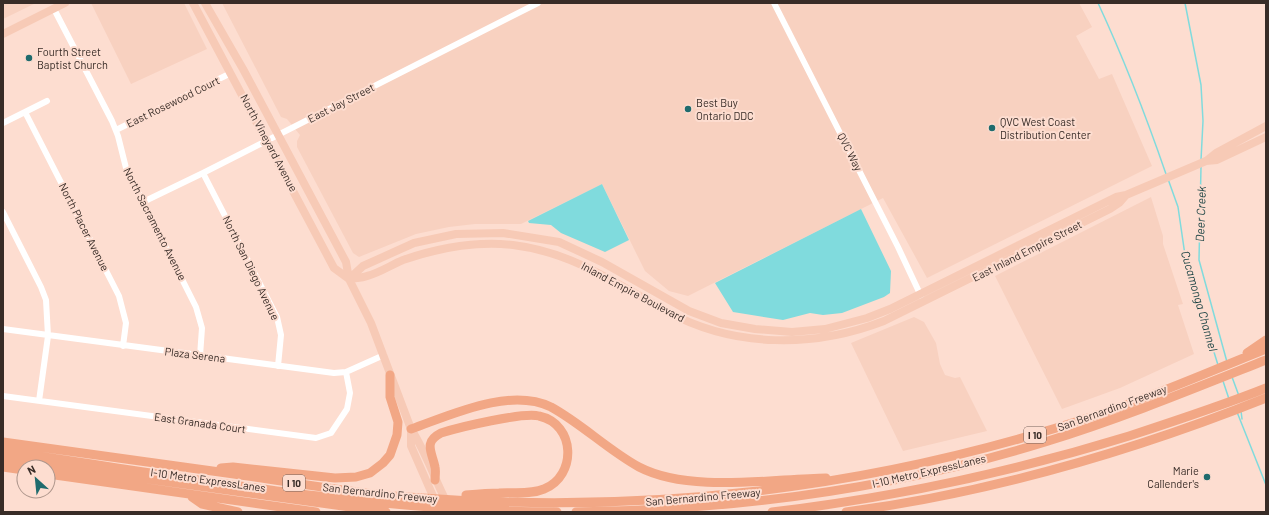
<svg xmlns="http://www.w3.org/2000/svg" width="1269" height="515" font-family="Barlow,sans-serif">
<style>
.built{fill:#f8d1c0}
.water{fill:#80dbdd}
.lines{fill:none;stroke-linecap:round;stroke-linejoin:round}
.stream{stroke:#80dbdd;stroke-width:1.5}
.minor{stroke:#fff;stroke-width:6}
.major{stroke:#f7cab6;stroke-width:8}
.highway{stroke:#f2a785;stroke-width:9}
.poi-dot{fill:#1f6b6d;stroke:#fdddd0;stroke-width:1.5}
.labels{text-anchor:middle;stroke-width:4;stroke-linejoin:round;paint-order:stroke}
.shield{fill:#fdddd0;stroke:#73615a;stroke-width:1}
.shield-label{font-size:10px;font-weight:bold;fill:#382c27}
.poi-label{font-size:11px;fill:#382c27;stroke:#fdddd0;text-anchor:start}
.street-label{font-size:11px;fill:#382c27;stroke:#fdddd0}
.water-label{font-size:12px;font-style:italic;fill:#133e3f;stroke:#fdddd0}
</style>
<rect width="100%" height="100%" fill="#fdddd0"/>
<path class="built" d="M3 3H36L3 19Z
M91 3H184L207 49 131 84Z
M222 3H1079L1092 27 1076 36 1099 79 1112 74 1152 166 927 278 883 198 688 296 669 291 645 271 602 184 521 224H475L449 227 416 234 359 257 353 253 297 147V141L300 135 287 119 281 117Z
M1151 197 1163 236V244L1183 304 1178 305 1194 354 1120 388 1062 409 995 276Z
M914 317 924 322 936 343 940 364 945 375 955 378 960 377 987 431 903 451 851 343Z"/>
<path class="water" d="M602 184 629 240 605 252 561 233 551 225 529 223 528 221Z
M861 209 891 271 890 293 884 297 842 313 823 315 810 313 783 320 733 312 715 283Z"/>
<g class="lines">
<path class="stream" d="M1098 3C1124 59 1146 116 1166 174
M1185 3 1201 85 1203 121 1201 160
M1201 167 1199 260 1227 362
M1168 179 1178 207 1186 262 1218 365
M1232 377 1239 396
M1223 381 1229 399
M1241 411 1242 419
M1237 412 1266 485"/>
<path class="minor" d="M774 3 898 247 921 296
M54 9 112 121 118 136 126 168 196 307 202 328 200 356
M25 112 119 296 126 323 123 346
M3 123 47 101
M116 130 231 73
M203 173 277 317 281 335 278 366
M143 202 203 173 538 3
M3 212 41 287 46 300 48 336 39 401
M3 329 334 373 346 372 384 355
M3 396 316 438 331 433 347 409 350 393 346 372"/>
<path class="major" d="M193 3 334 268 349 279
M205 3 243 69 346 262 349 279 371 323 411 429C426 452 434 478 447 503
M3 34 65 3
M1206 161 1217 160 1266 137
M349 279 363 266 414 243 456 234 503 233 559 242 602 262 689 311 721 323 755 329 792 332 825 329 867 318 890 309 1116 197 1126 195 1206 161 1216 153 1266 126
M349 279C355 278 362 278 367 276 379 273 391 265 403 260 438 248 476 241 513 245 572 252 617 284 668 312 735 348 814 348 884 321L1110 209 1119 203 1126 195
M411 430V446L440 512"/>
<path class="highway" d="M1247 353 1266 340
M411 429C451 415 509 387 551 407 582 424 608 450 639 467 689 493 770 479 826 478
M3 442C80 453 157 463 234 474 292 482 349 493 407 497 644 515 865 491 1091 417 1150 398 1208 372 1266 349
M3 451C187 477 371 512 557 512
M3 459 386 512
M3 467 24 470
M221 468 233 467 335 478 356 477 370 473 383 463 390 455 397 435 398 422 390 397V375
M48 474 316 512
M435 480C435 476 436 471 435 467 432 452 423 442 441 433 460 427 523 412 539 416 576 424 577 476 544 489 530 495 513 492 499 493 488 493 477 494 466 495
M192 497 202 504 238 512
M576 512C735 510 893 489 1045 442 1120 419 1193 389 1266 360
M772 512C893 498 1012 472 1129 436 1175 421 1221 406 1266 388
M846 512C988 493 1133 451 1266 398"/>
</g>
<g class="poi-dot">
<circle cx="29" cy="58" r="4"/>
<circle cx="688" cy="109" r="4"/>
<circle cx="992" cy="128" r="4"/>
<circle cx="1207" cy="477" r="4"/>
</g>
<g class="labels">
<g class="shield">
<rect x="1024" y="427" width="22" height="16" rx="3"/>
<rect x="283" y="475" width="22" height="16" rx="3"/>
</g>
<g class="shield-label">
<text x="1035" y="439">I 10</text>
<text x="294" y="487">I 10</text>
</g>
<g class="poi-label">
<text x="37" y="56">Fourth Street<tspan x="37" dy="13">Baptist Church</tspan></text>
<text x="696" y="107">Best Buy<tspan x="696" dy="13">Ontario DDC</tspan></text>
<text x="1000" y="126">QVC West Coast<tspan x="1000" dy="13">Distribution Center</tspan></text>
<text x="1199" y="475" text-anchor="end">Marie<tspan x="1199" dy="13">Callender's</tspan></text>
</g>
<g class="street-label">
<text transform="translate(173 102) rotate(-26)" y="4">East Rosewood Court</text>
<text transform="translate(341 103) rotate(-27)" y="4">East Jay Street</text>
<text transform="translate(269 143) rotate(62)" y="4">North Vineyard Avenue</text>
<text transform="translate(850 152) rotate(63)" y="4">QVC Way</text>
<text transform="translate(155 224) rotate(63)" y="4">North Sacramento Avenue</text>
<text transform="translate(84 227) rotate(63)" y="4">North Placer Avenue</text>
<text transform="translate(1027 251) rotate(-27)" y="4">East Inland Empire Street</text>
<text transform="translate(251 268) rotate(64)" y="4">North San Diego Avenue</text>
<text transform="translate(633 292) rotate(28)" y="4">Inland Empire Boulevard</text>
<text transform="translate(195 355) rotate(7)" y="4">Plaza Serena</text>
<text transform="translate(1112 408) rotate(-20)" y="4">San Bernardino Freeway</text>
<text transform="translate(200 423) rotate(8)" y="4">East Granada Court</text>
<text transform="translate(929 471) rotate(-13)" y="4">I-10 Metro ExpressLanes</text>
<text transform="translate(208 480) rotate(8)" y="4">I-10 Metro ExpressLanes</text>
<text transform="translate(380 493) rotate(6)" y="4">San Bernardino Freeway</text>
<text transform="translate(703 497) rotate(-5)" y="4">San Bernardino Freeway</text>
</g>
<g class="water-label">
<text transform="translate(1201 214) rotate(-88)" y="4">Deer Creek</text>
<text transform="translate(1199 301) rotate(74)" y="4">Cucamonga Channel</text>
</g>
</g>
<rect width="1269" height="515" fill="none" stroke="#382c27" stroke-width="8"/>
<g transform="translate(36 479) rotate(333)"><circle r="19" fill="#fdddd0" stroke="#ae968c"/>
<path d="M0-3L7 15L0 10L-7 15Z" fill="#1f6b6d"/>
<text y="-6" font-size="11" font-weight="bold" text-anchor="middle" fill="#382c27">N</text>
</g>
</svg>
